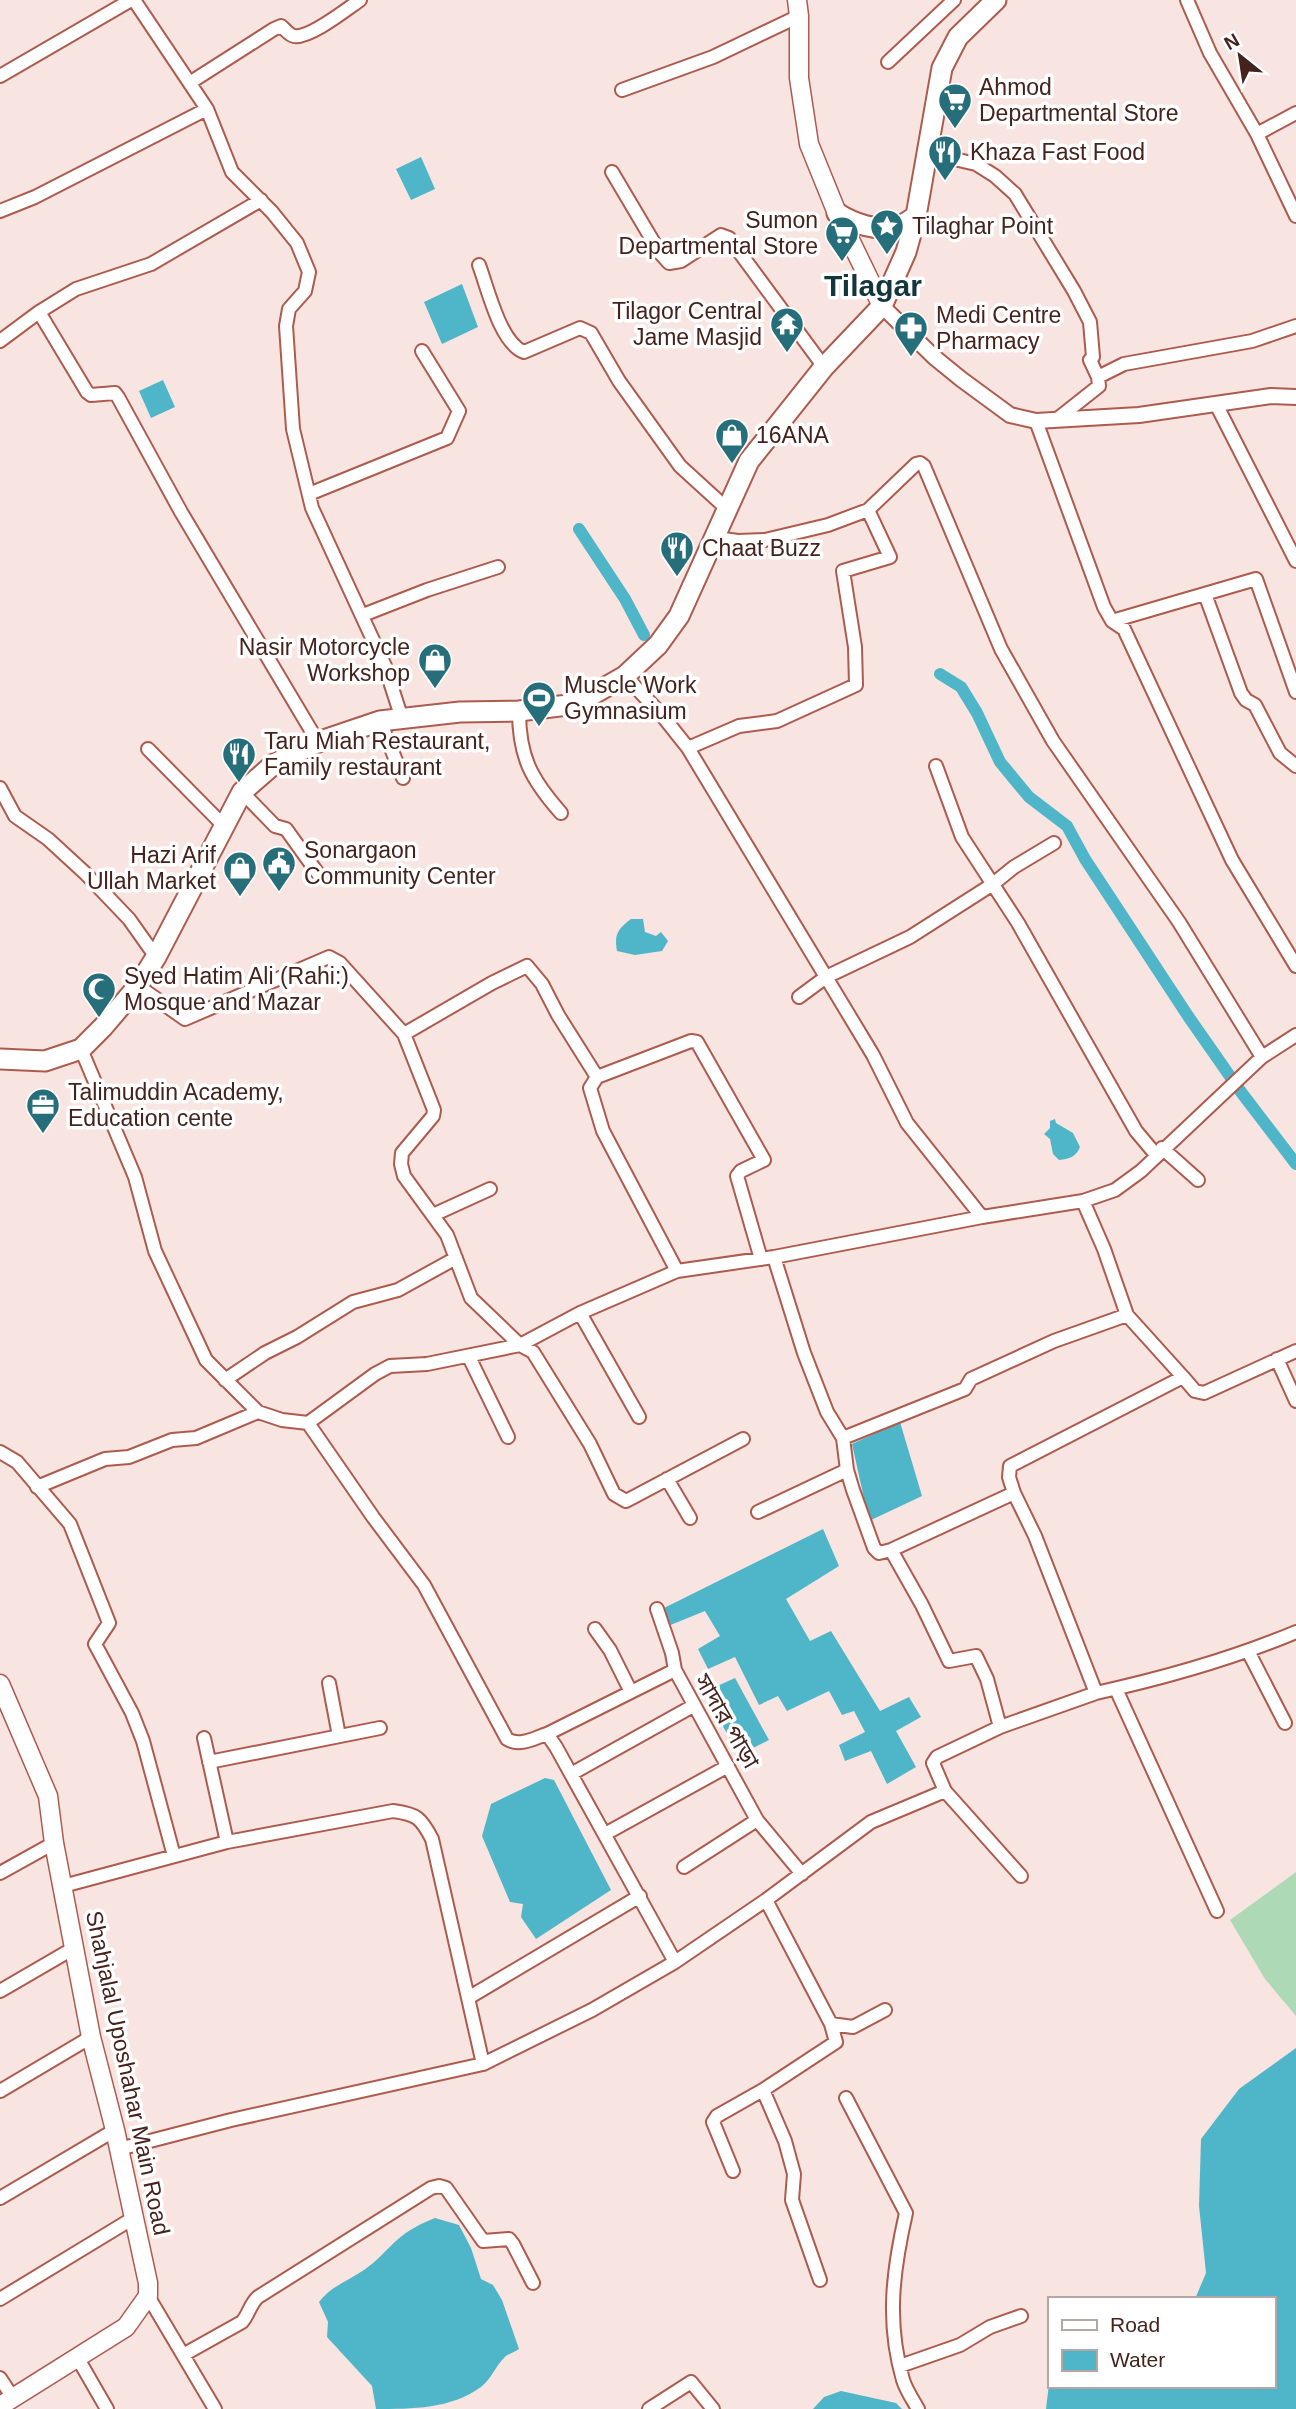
<svg xmlns="http://www.w3.org/2000/svg" width="1296" height="2409" font-family="Arial,'Noto Sans Bengali',sans-serif">
<style>
.green{fill:#add9b6}
.water{fill:#4eb6c8}
.lines{fill:none;stroke-linecap:round;stroke-linejoin:round}
.canal{stroke:#4eb6c8;stroke-width:12}
.minor-casing{stroke:#ad5b4d;stroke-width:16}
.tertiary-casing{stroke:#ad5b4d;stroke-width:18}
.primary-casing{stroke:#ad5b4d;stroke-width:21}
.trunk-casing{stroke:#ad5b4d;stroke-width:23}
.minor{stroke:#fff;stroke-width:12}
.tertiary{stroke:#fff;stroke-width:14}
.primary{stroke:#fff;stroke-width:18}
.trunk{stroke:#fff;stroke-width:19}
.labels{text-anchor:middle;stroke-width:7;stroke-linejoin:round;paint-order:stroke}
.poi-label{font-size:23px;fill:#45221c;stroke:#fff;text-anchor:start}
.street-label{font-size:23px;fill:#45221c;stroke:#fff}
.district-label{font-size:30px;font-weight:bold;fill:#13353b;stroke:#fff}
</style>
<rect width="100%" height="100%" fill="#f8e4e0"/>
<path class="green" d="M1296 1872V2016L1265 1979 1230 1920Z"/>
<path class="water" d="M421 157 435 189 411 200 396 169Z
M462 284 478 327 442 344 424 302Z
M163 380 175 407 151 418 139 391Z
M631 919H643L645 932 656 936 661 932 668 941 662 951 635 955 617 951C614 934 618 929 631 919Z
M1055 1119 1056 1123 1073 1133 1080 1147C1076 1157 1069 1159 1059 1160L1053 1154 1050 1139 1044 1134 1050 1128V1121Z
M900 1422 922 1496 869 1521 852 1444Z
M823 1529 839 1566 786 1599 810 1641 831 1631 880 1711 909 1697 921 1717 896 1731 916 1767 887 1784 871 1751 845 1761 839 1745 865 1732 854 1711 842 1715 829 1691 787 1711 778 1696 759 1705 735 1657 708 1669 698 1649 720 1636 705 1611 668 1626 662 1609Z
M735 1678 769 1740 739 1755 704 1692Z
M545 1778 554 1780 611 1890 536 1939 521 1917 523 1904 510 1902 482 1836 491 1804Z
M1296 2048V2409H1046L1049 2384V2386H1273V2299H1195L1206 2273 1199 2206 1201 2139 1239 2089Z
M435 2218 459 2225 471 2248 481 2279 493 2285 502 2300 519 2349C515 2352 508 2354 505 2357 496 2365 492 2378 481 2387 451 2409 412 2409 376 2409L372 2386 327 2337 328 2322 319 2302C331 2286 348 2281 364 2270 377 2261 386 2250 397 2240 408 2230 422 2223 435 2218Z
M841 2391 896 2403 902 2409H813L824 2397Z"/>
<g class="lines">
<path class="canal" d="M579 529 625 599 644 635
M940 674 961 687 977 713 1000 762 1029 797 1067 826 1085 859 1188 1016 1241 1092 1296 1164"/>
<g class="minor-casing">
<path id="minor" d="M134 0 207 109 232 172 272 212 297 243 309 272 305 291 289 309 286 326 293 429 312 508 385 666 402 719
M1187 0 1210 53 1257 134 1296 216
M888 62 954 0
M0 76 131 0
M191 82 274 29 281 26C286 30 289 35 294 36 309 39 347 9 360 0
M622 90 713 57 799 16
M1257 134 1296 113
M928 153 976 164 995 176 1015 194 1074 291 1090 322 1093 357 1090 360 1098 377
M612 172 660 253 669 263 681 261 721 235 729 238 824 367
M0 211 35 197 207 109
M479 265C488 289 500 343 524 352L580 328 591 333 619 381 680 466 726 508
M39 312 87 392 91 395 115 393 118 397 181 512 318 742
M0 341 39 312 76 289 151 264 261 200
M1216 404 1296 561
M1056 420 1099 386 1098 377 1124 364 1252 341 1296 326
M1036 421 1104 607 1112 621 1124 629 1232 860 1296 966
M309 494 447 438 459 411 422 351
M716 538 738 541 765 540 828 525 868 510 916 464 920 463 924 466 1001 649 1053 741 1179 922 1262 1057
M1205 594 1241 693 1246 700 1255 705 1280 753 1296 766
M363 615 427 590 498 567
M1112 621 1256 579 1296 692
M625 676 661 714 688 748 873 1055 907 1123 982 1217
M519 711C519 757 531 779 561 813
M380 721 403 778
M688 748 739 726 777 721 856 685 855 647 843 571 890 557 868 510
M148 749 224 826
M936 766 962 837 1018 923 1136 1131 1157 1156
M0 788 15 816 48 839 85 873 129 919 156 957
M242 792 275 826 286 829 319 875
M138 986 185 1019 329 957 340 963 404 1034 492 983 527 966 542 984 558 1015 597 1077 590 1088 603 1131 677 1271
M799 997 826 977 910 937 993 884 1014 867 1054 843
M404 1034 434 1110 433 1116 402 1153 401 1164 404 1176 447 1235 471 1298 520 1345 533 1352 590 1444 614 1494 626 1501 743 1439
M81 1049 135 1177 155 1251 206 1360 258 1412 282 1420 308 1423 373 1517 424 1585 507 1739C520 1747 534 1738 547 1734L556 1747 675 1962
M597 1077 691 1041 697 1042 764 1160 741 1171 737 1176 761 1259
M1162 1148 1198 1180
M1083 1201 1104 1249 1127 1315
M433 1215 490 1189
M580 1313 639 1417
M469 1357 508 1437
M1277 1359 1296 1401
M225 1380 265 1353 297 1337 353 1302 398 1290 456 1258
M308 1423 375 1374 390 1366 427 1364 520 1345 580 1313 677 1271 774 1257 982 1217 1083 1201 1115 1190 1141 1171 1262 1057 1296 1035
M843 1438 965 1389 971 1379 1054 1341 1127 1315 1183 1377
M0 1452 17 1462 70 1524 109 1623 95 1644 132 1713 143 1741 174 1856
M667 1479 690 1518
M37 1487 105 1459 129 1457 172 1440 196 1438 258 1412
M1014 1493 1009 1477 1010 1466 1183 1377 1195 1391 1204 1393 1296 1351
M758 1512 847 1470
M891 1550 922 1605 949 1661 976 1656 987 1679 1000 1727
M657 1609 672 1653 675 1670
M595 1629 610 1650 630 1690
M1248 1651 1285 1723
M329 1683 339 1736
M1116 1689 1217 1911
M1096 1693C1164 1678 1232 1659 1296 1632
M547 1734 675 1670 757 1820 802 1874
M204 1738 227 1842
M209 1762 380 1728
M571 1774 693 1706
M945 1791 1021 1876
M605 1834 728 1766
M684 1867 757 1820
M0 1873 54 1843
M63 1886 227 1842 393 1811C417 1814 421 1818 432 1839L483 2064
M0 1991 74 1948
M468 1998 640 1896
M831 2024 853 2027 885 2010
M763 2090 785 2141 794 2174 792 2200 820 2280
M0 2091 91 2037
M846 2098 906 2213C893 2270 886 2322 903 2380 906 2390 913 2400 918 2409
M119 2149 231 2120 483 2064 592 2010 675 1962 766 1900 871 1822 945 1791 933 1763 937 1757 1000 1727 1096 1693 1035 1536 1014 1493 891 1550 879 1553 874 1548 853 1490 847 1470 843 1438 827 1412 804 1353 774 1257
M733 2171 713 2122 717 2116 763 2090 836 2042 831 2024 766 1900
M0 2198 115 2130
M148 2296 215 2409
M0 2299 135 2217
M183 2355 242 2322C249 2314 250 2304 258 2297L431 2188 439 2186 446 2188 483 2241 509 2239 513 2244 533 2283
M77 2357 107 2409
M900 2366 960 2345 990 2327 1021 2316
M0 2378 13 2398
M649 2409 691 2382 713 2409"/>
</g>
<g class="tertiary-casing">
<path id="tertiary" d="M882 306 934 357 961 379 1010 415 1036 421 1139 415 1271 396 1296 397"/>
</g>
<g class="primary-casing">
<path id="primary" d="M797 0 799 16V78L809 144 837 213 882 306
M0 1684 48 1796 54 1843 91 2037 115 2130 148 2283V2296L126 2327 0 2406"/>
</g>
<g class="trunk-casing">
<path id="trunk" d="M837 213C854 224 876 231 896 227 902 226 910 220 916 216
M0 1059 45 1061 81 1049 103 1027 138 986 156 957 242 792 274 764 318 742 380 721 460 712 519 711 576 704 625 676 658 645 679 616 749 461 824 367 882 306 906 252 916 216 942 68 958 37 996 0"/>
</g>
<use href="#minor" class="minor"/>
<use href="#tertiary" class="tertiary"/>
<use href="#primary" class="primary"/>
<use href="#trunk" class="trunk"/>
</g>
<defs>
<g id="supermarket-pin" transform="scale(1.75)"><path d="M0 17L-7.5 6A9.5 9.5 0 1 1 7.5 6Z" fill="#276e7b" stroke="#fff"/><path d="M-6-5.5h2.5l.6 2H6L4.5 2H-2.5L-4.4-4H-6ZM-1.5 3.2a1.3 1.3 0 1 0 .1 0ZM3 3.2a1.3 1.3 0 1 0 .1 0Z" fill="#fff"/></g>
<g id="restaurant-pin" transform="scale(1.75)"><path d="M0 17L-7.5 6A9.5 9.5 0 1 1 7.5 6Z" fill="#276e7b" stroke="#fff"/><path d="M-5-6h1v4h1v-4h1v4h1v-4h1v5L-1.5 .5V6h-2V.5L-5-1ZM5-6V6H3V1.5H1.5Q1.5-4 5-6Z" fill="#fff"/></g>
<g id="sight-pin" transform="scale(1.75)"><path d="M0 17L-7.5 6A9.5 9.5 0 1 1 7.5 6Z" fill="#276e7b" stroke="#fff"/><path d="M0-6L1.8-2.2L6-1.7L2.9 1.2L3.7 5.4L0 3.3L-3.7 5.4L-2.9 1.2L-6-1.7L-1.8-2.2Z" fill="#fff"/></g>
<g id="temple-pin" transform="scale(1.75)"><path d="M0 17L-7.5 6A9.5 9.5 0 1 1 7.5 6Z" fill="#276e7b" stroke="#fff"/><path d="M0-6L5-2H3V0L6.5 2.5H4V6H1.5V3h-3V6H-4V2.5H-6.5L-3 0V-2H-5Z" fill="#fff"/></g>
<g id="pharmacy-pin" transform="scale(1.75)"><path d="M0 17L-7.5 6A9.5 9.5 0 1 1 7.5 6Z" fill="#276e7b" stroke="#fff"/><path d="M-2-6h4v4h4v4h-4v4h-4v-4h-4v-4h4Z" fill="#fff"/></g>
<g id="shop-pin" transform="scale(1.75)"><path d="M0 17L-7.5 6A9.5 9.5 0 1 1 7.5 6Z" fill="#276e7b" stroke="#fff"/><path d="M-5-2.5h2.3a2.7 3.5 0 0 1 5.4 0H5L5.5 6h-11ZM-1.5-2.5h3a1.5 2.3 0 0 0-3 0Z" fill="#fff"/></g>
<g id="stadium-pin" transform="scale(1.75)"><path d="M0 17L-7.5 6A9.5 9.5 0 1 1 7.5 6Z" fill="#276e7b" stroke="#fff"/><path d="M0-5a6.5 5 0 1 0 0 10a6.5 5 0 1 0 0-10ZM-3.5-1.8h7v3.6h-7Z" fill="#fff"/></g>
<g id="civic-pin" transform="scale(1.75)"><path d="M0 17L-7.5 6A9.5 9.5 0 1 1 7.5 6Z" fill="#276e7b" stroke="#fff"/><path d="M-.6-6.5H3V-4.5H.6V-3L4-1V1h2V6H-6V1h2V-1L-.6-3ZM-1.2 2.5V6h2.4V2.5Z" fill="#fff"/></g>
<g id="mosque-pin" transform="scale(1.75)"><path d="M0 17L-7.5 6A9.5 9.5 0 1 1 7.5 6Z" fill="#276e7b" stroke="#fff"/><path d="M3.5-4.9A6 6 0 1 0 3.5 4.9A5 5 0 1 1 3.5-4.9Z" fill="#fff"/></g>
<g id="office-pin" transform="scale(1.75)"><path d="M0 17L-7.5 6A9.5 9.5 0 1 1 7.5 6Z" fill="#276e7b" stroke="#fff"/><path d="M-6-3h4V-5.5h4V-3h4V5H-6ZM-1-4.5V-3h2v-1.5ZM-6 0V1H6V0Z" fill="#fff"/></g>
</defs>
<g fill-rule="evenodd">
<use href="#supermarket-pin" x="955" y="100"/>
<use href="#restaurant-pin" x="945" y="152"/>
<use href="#sight-pin" x="887" y="226"/>
<use href="#supermarket-pin" x="842" y="233"/>
<use href="#temple-pin" x="787" y="324"/>
<use href="#pharmacy-pin" x="911" y="328"/>
<use href="#shop-pin" x="732" y="435"/>
<use href="#restaurant-pin" x="677" y="548"/>
<use href="#shop-pin" x="435" y="660"/>
<use href="#stadium-pin" x="539" y="698"/>
<use href="#restaurant-pin" x="239" y="754"/>
<use href="#civic-pin" x="279" y="863"/>
<use href="#shop-pin" x="240" y="868"/>
<use href="#mosque-pin" x="99" y="989"/>
<use href="#office-pin" x="43" y="1105"/>
</g>
<g class="labels">
<g class="poi-label">
<text x="979" y="95">Ahmod<tspan x="979" dy="26">Departmental Store</tspan></text>
<text x="970" y="160">Khaza Fast Food</text>
<text x="818" y="228" text-anchor="end">Sumon<tspan x="818" dy="26">Departmental Store</tspan></text>
<text x="912" y="234">Tilaghar Point</text>
<text x="762" y="319" text-anchor="end">Tilagor Central<tspan x="762" dy="26">Jame Masjid</tspan></text>
<text x="936" y="323">Medi Centre<tspan x="936" dy="26">Pharmacy</tspan></text>
<text x="756" y="443">16ANA</text>
<text x="702" y="556">Chaat Buzz</text>
<text x="410" y="655" text-anchor="end">Nasir Motorcycle<tspan x="410" dy="26">Workshop</tspan></text>
<text x="564" y="693">Muscle Work<tspan x="564" dy="26">Gymnasium</tspan></text>
<text x="264" y="749">Taru Miah Restaurant,<tspan x="264" dy="26">Family restaurant</tspan></text>
<text x="304" y="858">Sonargaon<tspan x="304" dy="26">Community Center</tspan></text>
<text x="216" y="863" text-anchor="end">Hazi Arif<tspan x="216" dy="26">Ullah Market</tspan></text>
<text x="124" y="984">Syed Hatim Ali (Rahi:)<tspan x="124" dy="26">Mosque and Mazar</tspan></text>
<text x="68" y="1100">Talimuddin Academy,<tspan x="68" dy="26">Education cente</tspan></text>
</g>
<g class="street-label">
<text transform="translate(727 1721) rotate(60)" y="8">সাদার পাড়া</text>
<text transform="translate(128 2073) rotate(78)" y="8">Shahjalal Uposhahar Main Road</text>
</g>
<g class="district-label">
<text x="873" y="296">Tilagar</text>
</g>
</g>
<rect x="1048" y="2297" width="228" height="91" fill="#ffffff" stroke="#b5a7a4" stroke-width="2"/>
<rect x="1062" y="2320" width="35" height="10" fill="#ffffff" stroke="#b5a7a4" stroke-width="2"/>
<text x="1110" y="2332" font-size="21" fill="#45221c">Road</text>
<rect x="1062" y="2350" width="35" height="21" fill="#4eb6c8" stroke="#b5a7a4" stroke-width="2"/>
<text x="1110" y="2367" font-size="21" fill="#45221c">Water</text>
<g transform="translate(1240 56) rotate(330)" stroke="#ffffff" stroke-width="5" paint-order="stroke">
<path d="M0-5L12 26L0 18L-12 26Z" fill="#45221c"/>
<text y="-10" font-size="19" font-weight="bold" text-anchor="middle" fill="#45221c">N</text>
</g>
</svg>
